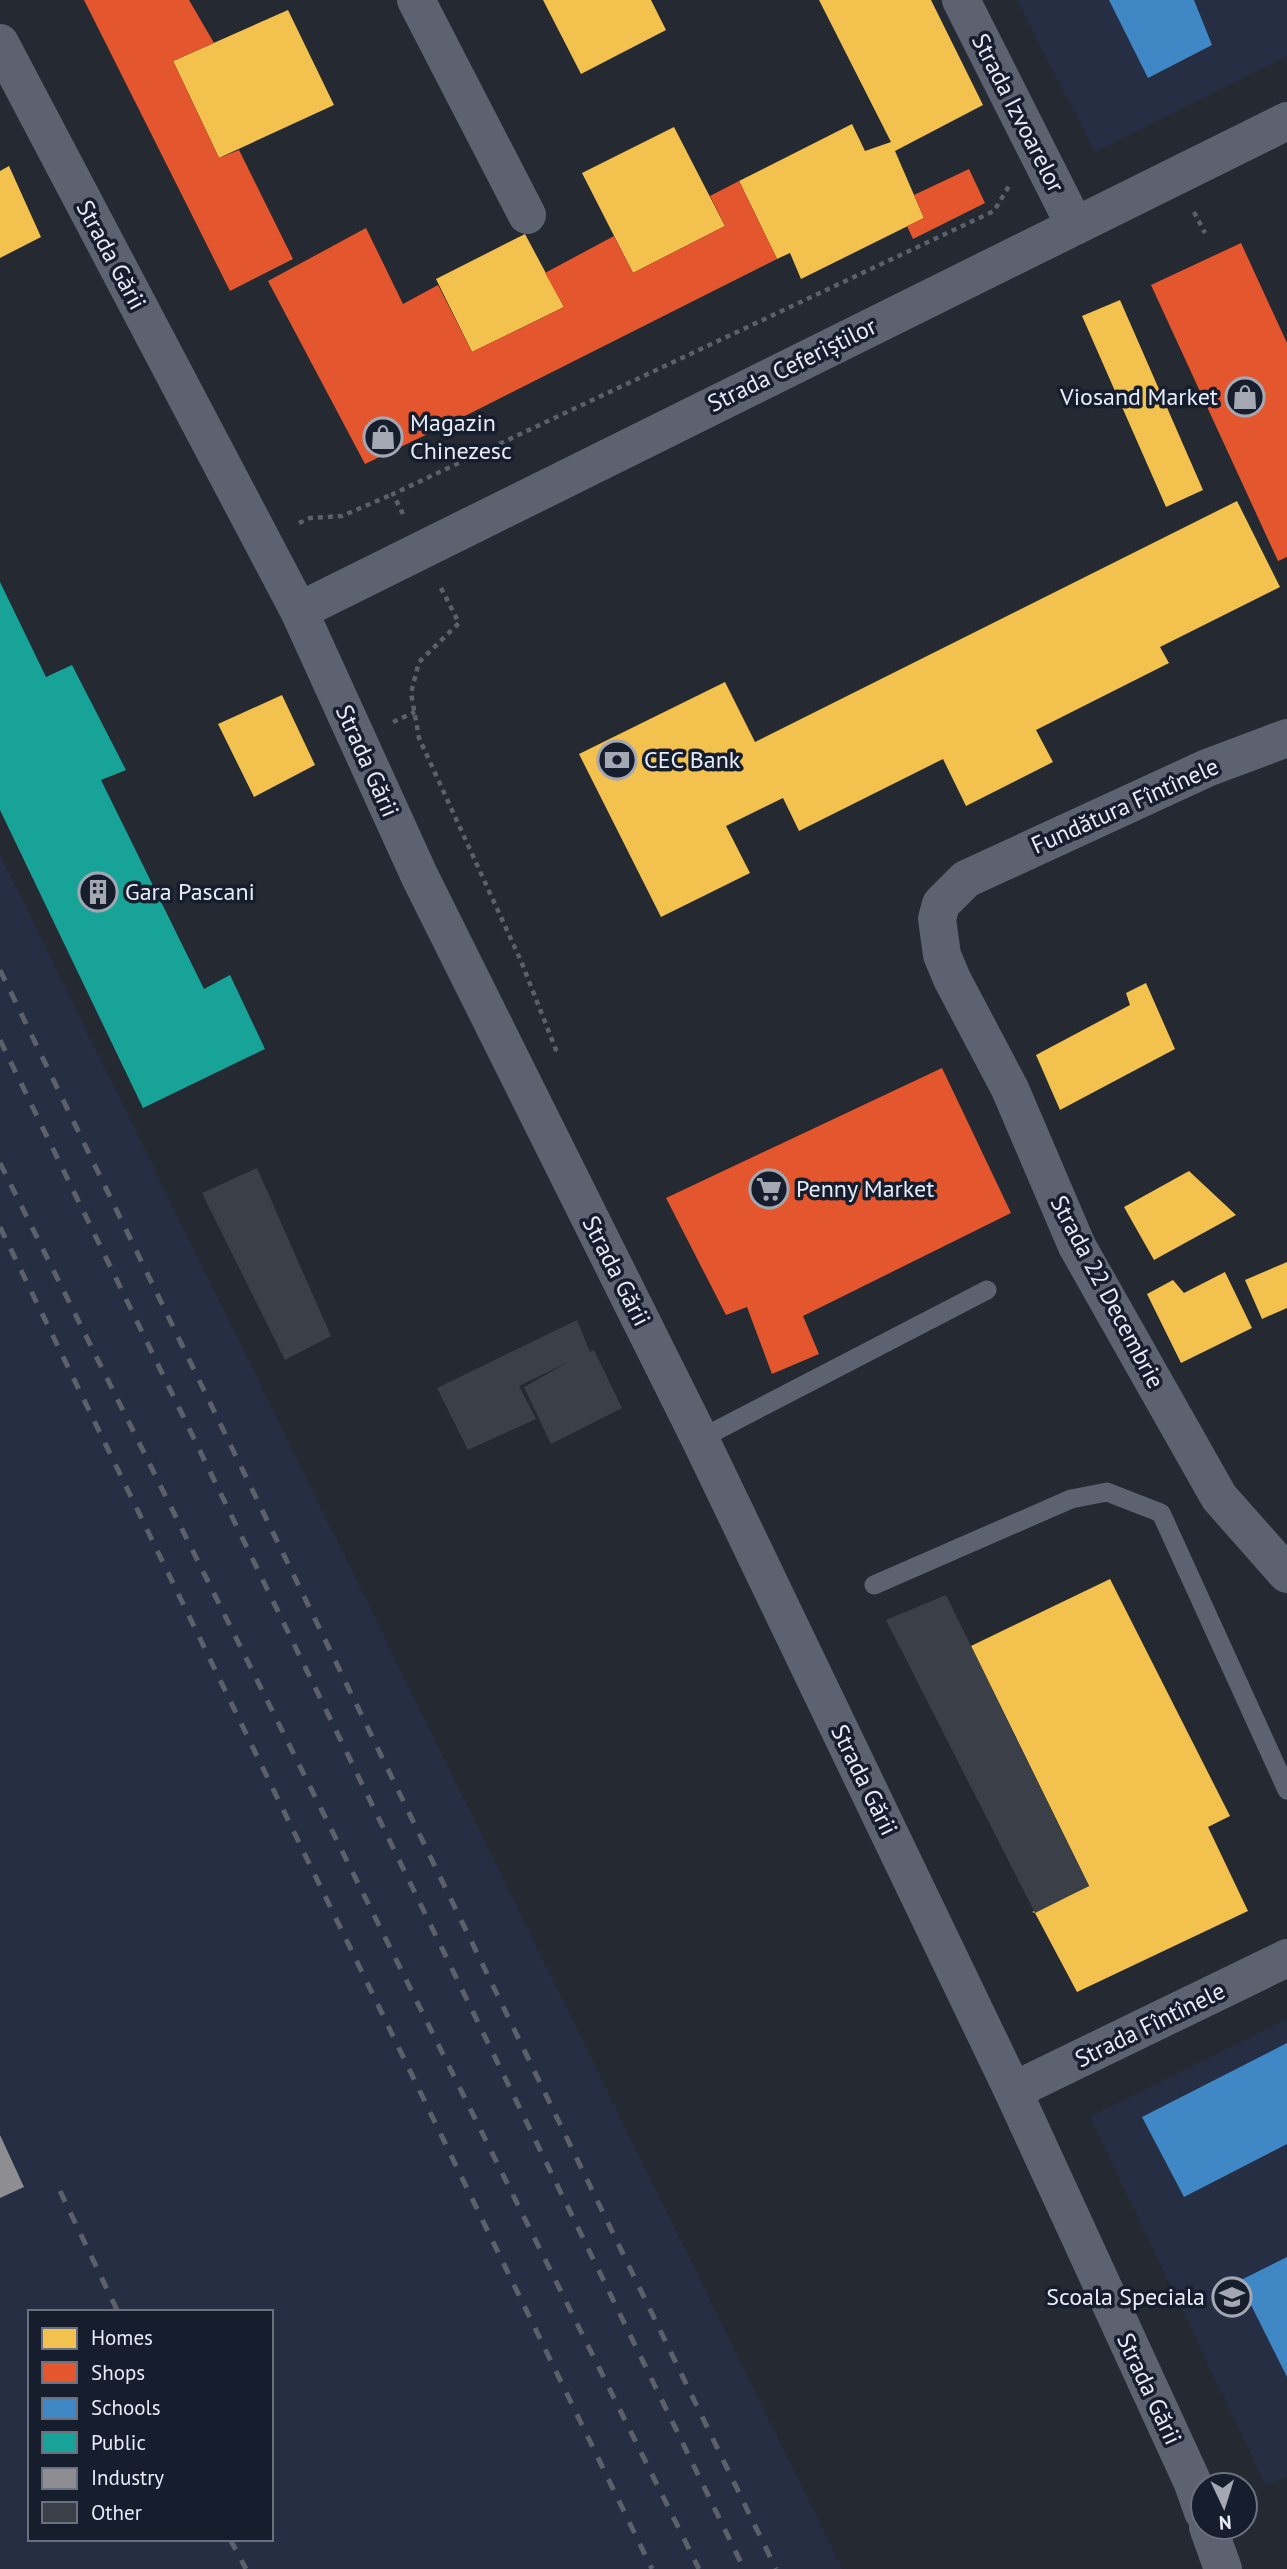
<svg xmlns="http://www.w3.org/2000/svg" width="1287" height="2569" font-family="'PT Sans',sans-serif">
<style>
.built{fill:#262e44;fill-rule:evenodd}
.homes{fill:#f2c14e}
.shops{fill:#e4572e}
.schools{fill:#3f88c5}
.public{fill:#17a398}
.industry{fill:#8d8d92}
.building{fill:#3b3f47}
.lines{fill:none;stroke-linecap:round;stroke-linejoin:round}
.path{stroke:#5b606b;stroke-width:4.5;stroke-dasharray:5 5;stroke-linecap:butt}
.service{stroke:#5c6270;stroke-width:19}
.minor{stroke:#5c6270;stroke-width:38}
.tertiary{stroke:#5c6270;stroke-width:38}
.rail{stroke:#5b6069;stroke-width:5;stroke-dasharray:12 12;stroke-linecap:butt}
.labels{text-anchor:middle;stroke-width:7;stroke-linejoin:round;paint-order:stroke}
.street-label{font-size:24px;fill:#e7ecf8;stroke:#161d2d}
.poi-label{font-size:24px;fill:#e7ecf8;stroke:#161d2d;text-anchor:start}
</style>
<rect width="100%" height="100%" fill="#252932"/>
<path class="built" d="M1017 0H1287V56L1095 152Z
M0 855 842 2569H0ZM30 2312H271V2539H30Z
M1287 2019V2477L1266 2485 1090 2117Z"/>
<path class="homes" d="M543 0H651L666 30 581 74Z
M819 0H931L983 105 895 151 924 218 801 279 790 253 777 259 739 181 852 124 865 151 891 142Z
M288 10 334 105 219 158 173 61Z
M674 127 725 226 633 273 582 173Z
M9 166 41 237 0 258V171Z
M525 234 564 307 472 352 436 279Z
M1120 300 1203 490 1166 507 1082 316Z
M1237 501 1280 587 1160 647 1169 663 1036 730 1053 762 966 806 943 759 799 831 783 798 726 826 750 873 661 917 579 754 725 682 755 742Z
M282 695 315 765 254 797 218 724Z
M1146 983 1175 1049 1060 1110 1036 1055 1130 1005 1126 993Z
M1189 1171 1236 1215 1154 1260 1124 1207Z
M1287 1262V1308L1262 1319 1245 1280Z
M1225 1272 1252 1328 1181 1363 1147 1294 1173 1280 1184 1293Z
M1110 1579 1230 1816 1208 1827 1248 1911 1077 1992 1035 1913 1032 1912 1089 1886 971 1646Z"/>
<path class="shops" d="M84 0H189L214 43 173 61 219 158 239 150 293 259 230 291Z
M969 169 985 203 913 239 907 226 924 218 914 195Z
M739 181 777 259 459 419 365 464 268 281 366 228 403 304 438 285 472 352 564 307 545 273 614 236 633 273 725 226 710 196Z
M1241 243 1287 343V557L1278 561 1151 285Z
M942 1068 1011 1213 803 1316 819 1354 772 1374 747 1307 726 1315 666 1198Z"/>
<path class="schools" d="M1109 0H1194L1212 45 1148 78Z
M1287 2043V2144L1184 2197 1142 2117Z
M1287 2257V2377L1239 2281Z"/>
<path class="public" d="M0 582 46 677 72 665 126 770 101 780 204 989 230 975 265 1049 143 1108 0 810Z"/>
<path class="industry" d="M0 2135 24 2187 0 2198Z"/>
<path class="building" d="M257 1168 331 1336 285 1360 202 1193Z
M577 1320 590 1352 594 1350 622 1408 551 1444 524 1387 568 1362 519 1386 536 1419 468 1450 437 1388Z
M946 1595 1089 1886 1035 1913 886 1620Z"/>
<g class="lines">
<path class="path" d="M1194 212 1205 233
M403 514 393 494 994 211 1009 186
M299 523 310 518 342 516 393 494
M441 588 459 623 419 662 411 693 419 738 521 961 558 1055
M393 722 415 712"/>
<path class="service" d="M700 1439 987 1290
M874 1585 1071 1499 1107 1492 1161 1513 1287 1790"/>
<path class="minor" d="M416 0 527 215
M961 0 1075 226
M1287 738 1207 768 966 879 941 904 937 919 942 955 952 979 1010 1089 1077 1246 1219 1497 1287 1574
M1013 2091 1287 1958"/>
<path class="tertiary" d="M0 43 299 611 420 877 700 1439 1013 2091 1192 2481 1203 2512
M299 611 1287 121
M1208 2527 1223 2569"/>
<path class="rail" d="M0 970 776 2569
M0 1040 744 2569
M0 1163 699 2569
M0 1227 652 2569
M60 2191 118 2312
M230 2539 246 2569"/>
</g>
<defs>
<g id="shop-ring" transform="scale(2.0125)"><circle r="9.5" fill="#161d2d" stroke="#a3a8b3" stroke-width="1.5"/><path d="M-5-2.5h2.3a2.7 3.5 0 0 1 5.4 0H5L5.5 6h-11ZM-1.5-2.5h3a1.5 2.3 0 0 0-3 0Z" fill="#a3a8b3"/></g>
<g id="bank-ring" transform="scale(2.0125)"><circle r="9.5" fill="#161d2d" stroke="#a3a8b3" stroke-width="1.5"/><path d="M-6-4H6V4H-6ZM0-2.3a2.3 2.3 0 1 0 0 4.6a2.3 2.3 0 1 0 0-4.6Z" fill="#a3a8b3"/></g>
<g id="building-ring" transform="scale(2.0125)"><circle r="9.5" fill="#161d2d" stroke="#a3a8b3" stroke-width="1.5"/><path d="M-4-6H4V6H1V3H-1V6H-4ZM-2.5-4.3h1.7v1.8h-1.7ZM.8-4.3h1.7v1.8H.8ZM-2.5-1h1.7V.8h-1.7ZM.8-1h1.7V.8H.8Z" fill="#a3a8b3"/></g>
<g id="supermarket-ring" transform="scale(2.0125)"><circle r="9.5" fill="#161d2d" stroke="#a3a8b3" stroke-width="1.5"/><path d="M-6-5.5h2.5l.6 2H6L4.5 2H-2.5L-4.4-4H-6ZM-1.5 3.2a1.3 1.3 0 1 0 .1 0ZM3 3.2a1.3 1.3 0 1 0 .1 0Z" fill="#a3a8b3"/></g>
<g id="school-ring" transform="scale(2.0125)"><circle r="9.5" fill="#161d2d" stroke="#a3a8b3" stroke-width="1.5"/><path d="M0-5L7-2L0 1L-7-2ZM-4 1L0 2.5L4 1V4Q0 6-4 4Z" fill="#a3a8b3"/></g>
</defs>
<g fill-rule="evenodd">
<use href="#shop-ring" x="1245" y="397"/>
<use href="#shop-ring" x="383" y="437"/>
<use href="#bank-ring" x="617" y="760"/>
<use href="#building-ring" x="98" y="892"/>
<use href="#supermarket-ring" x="769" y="1189"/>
<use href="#school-ring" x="1232" y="2297"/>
</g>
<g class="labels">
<g class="street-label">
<text transform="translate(1018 113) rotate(63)" y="8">Strada Izvoarelor</text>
<text transform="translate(111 255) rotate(62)" y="8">Strada Gării</text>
<text transform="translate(792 365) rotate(-26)" y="8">Strada Ceferiștilor</text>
<text transform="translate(367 761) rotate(66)" y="8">Strada Gării</text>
<text transform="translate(1125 806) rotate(-24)" y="8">Fundătura Fîntînele</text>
<text transform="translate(616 1271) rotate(63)" y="8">Strada Gării</text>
<text transform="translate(1107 1292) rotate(62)" y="8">Strada 22 Decembrie</text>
<text transform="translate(864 1780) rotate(64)" y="8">Strada Gării</text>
<text transform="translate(1150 2025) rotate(-26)" y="8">Strada Fîntînele</text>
<text transform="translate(1149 2389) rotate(65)" y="8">Strada Gării</text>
</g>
<g class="poi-label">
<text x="1218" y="405" text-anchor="end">Viosand Market</text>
<text x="410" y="431">Magazin<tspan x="410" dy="28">Chinezesc</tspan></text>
<text x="644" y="768">CEC Bank</text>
<text x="125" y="900">Gara Pascani</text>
<text x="796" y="1197">Penny Market</text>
<text x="1205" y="2305" text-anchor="end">Scoala Speciala</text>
</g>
</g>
<rect x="28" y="2310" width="245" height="231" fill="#161d2d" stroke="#6a707e" stroke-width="2"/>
<rect x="42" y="2328" width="35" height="21" fill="#f2c14e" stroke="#6a707e" stroke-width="2"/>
<text x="91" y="2345" font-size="21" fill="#e7ecf8">Homes</text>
<rect x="42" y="2362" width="35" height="21" fill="#e4572e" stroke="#6a707e" stroke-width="2"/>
<text x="91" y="2380" font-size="21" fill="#e7ecf8">Shops</text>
<rect x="42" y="2398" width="35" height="21" fill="#3f88c5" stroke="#6a707e" stroke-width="2"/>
<text x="91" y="2415" font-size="21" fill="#e7ecf8">Schools</text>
<rect x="42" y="2432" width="35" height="21" fill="#17a398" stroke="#6a707e" stroke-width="2"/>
<text x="91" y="2450" font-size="21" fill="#e7ecf8">Public</text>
<rect x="42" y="2468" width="35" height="21" fill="#8d8d92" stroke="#6a707e" stroke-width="2"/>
<text x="91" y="2485" font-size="21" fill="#e7ecf8">Industry</text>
<rect x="42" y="2502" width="35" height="21" fill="#3b3f47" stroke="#6a707e" stroke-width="2"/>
<text x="91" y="2520" font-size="21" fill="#e7ecf8">Other</text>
<g transform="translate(1224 2506) rotate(176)"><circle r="33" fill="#161d2d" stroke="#6a707e" stroke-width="2"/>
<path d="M0-5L12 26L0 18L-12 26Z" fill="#a3a8b3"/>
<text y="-10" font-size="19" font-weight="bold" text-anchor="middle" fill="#e7ecf8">N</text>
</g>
</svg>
